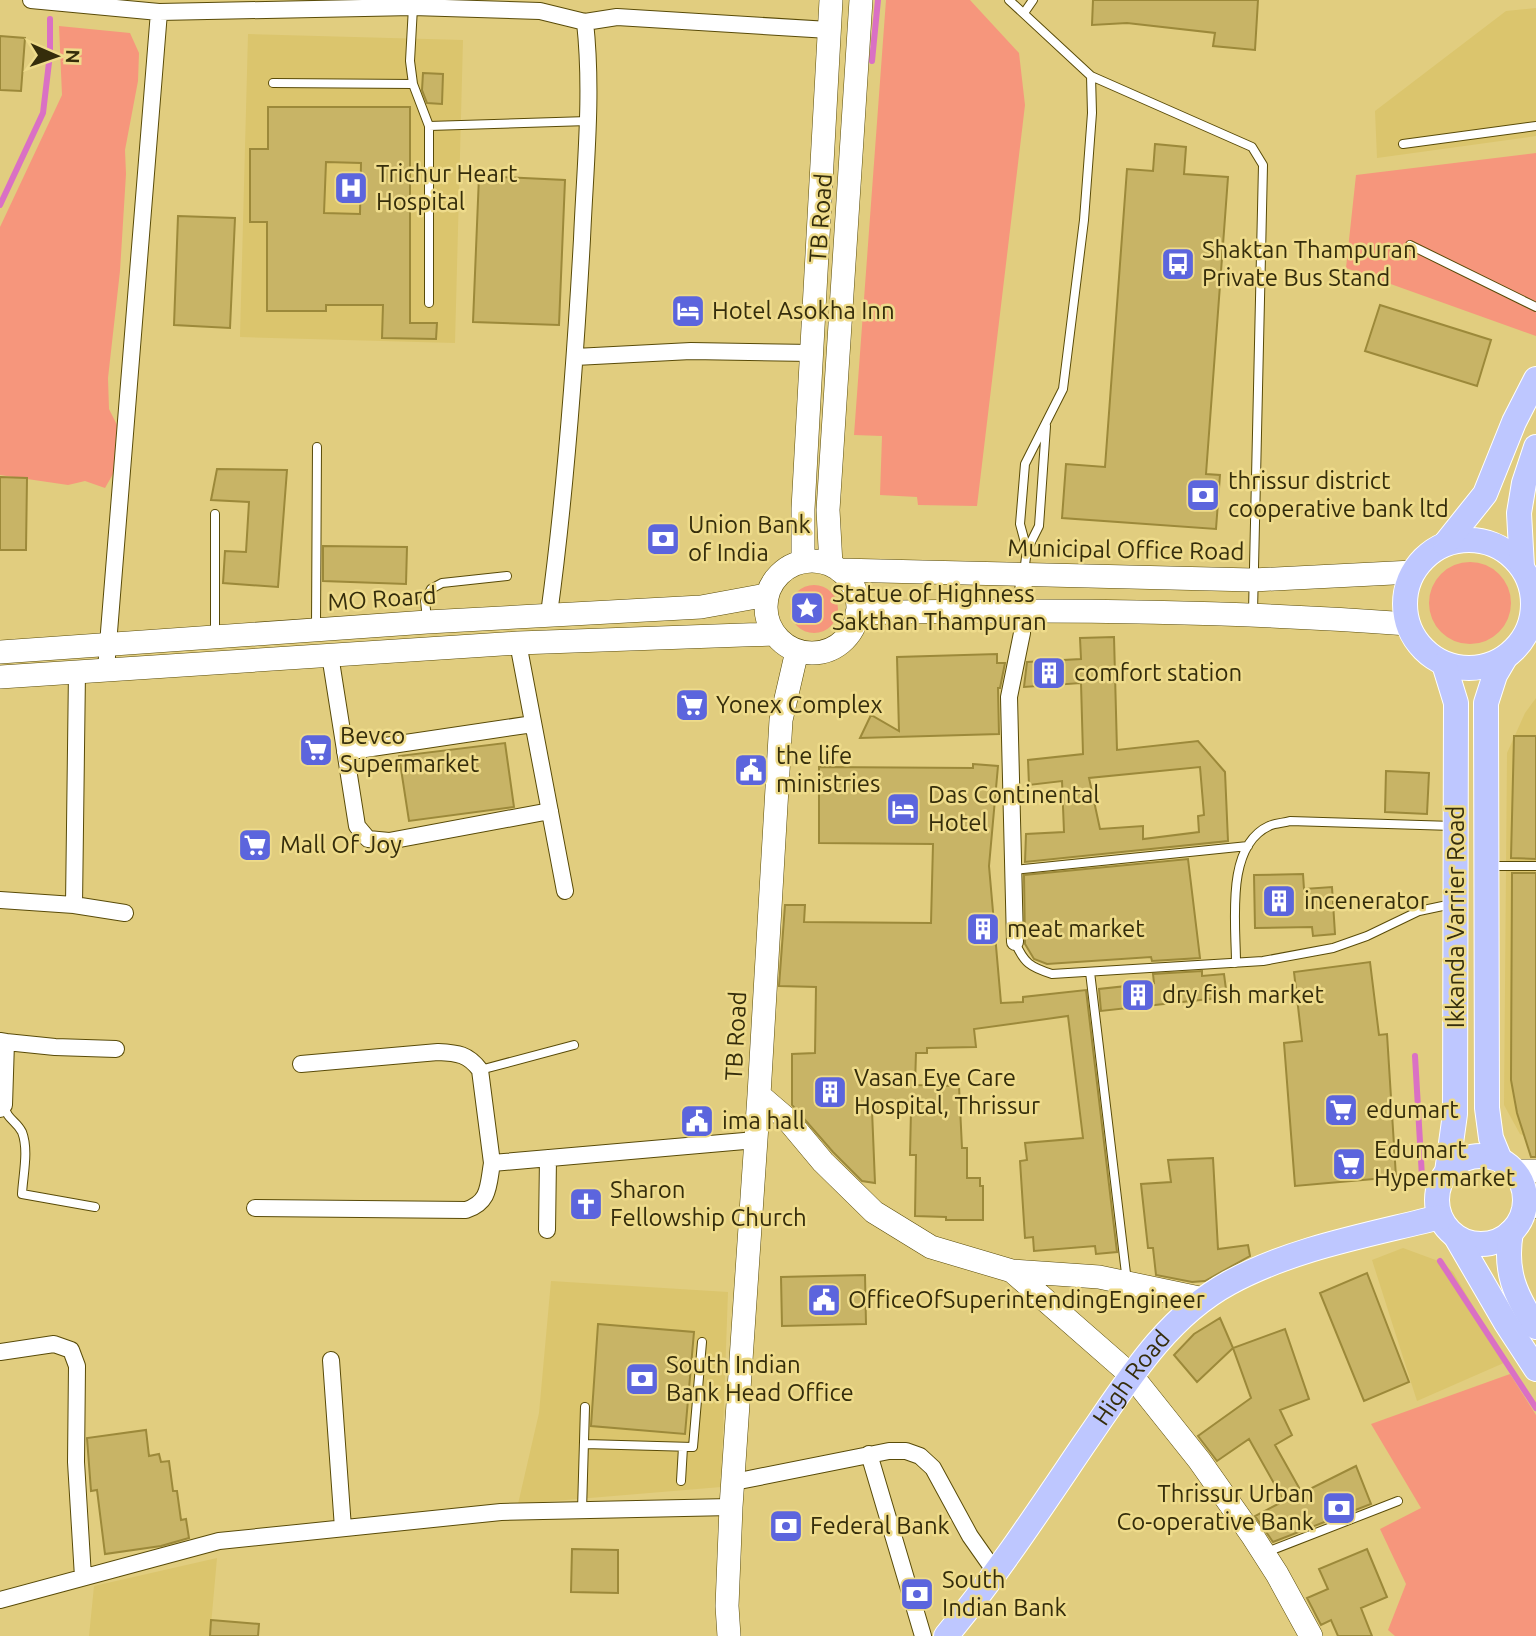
<svg xmlns="http://www.w3.org/2000/svg" width="1536" height="1636" font-family="Ubuntu,sans-serif">
<style>
.built{fill:#dbc56d}
.green{fill:#f6967c}
.lines{fill:none;stroke-linecap:round;stroke-linejoin:round}
.stream{stroke:#da70c4;stroke-width:6}
.building{fill:#c8b466;stroke:#9c893a;stroke-width:2;fill-rule:evenodd}
.lane-casing{stroke:#594b08;stroke-width:10}
.street-casing{stroke:#594b08;stroke-width:18}
.secondary-casing{stroke:#594b08;stroke-width:24}
.primary-casing{stroke:#fff;stroke-width:26}
.lane{stroke:#fff;stroke-width:8}
.street{stroke:#fff;stroke-width:16}
.secondary{stroke:#fff;stroke-width:23}
.primary{stroke:#bec7ff;stroke-width:24}
.labels{text-anchor:middle;stroke-width:5;stroke-linejoin:round;paint-order:stroke}
.poi-label{font-size:24px;fill:#352d0b;stroke:#eedb8b;text-anchor:start}
.street-label{font-size:24px;fill:#352d0b;stroke:#eedb8b}
</style>
<rect width="100%" height="100%" fill="#e1cd7f"/>
<path class="built" d="M1536 8V136L1377 158 1375 111 1506 11Z
M248 34 463 40 455 343 240 337Z
M1536 698V1141L1520 1134 1504 1105 1507 753 1525 713Z
M1403 1248 1441 1262 1453 1272 1506 1362 1417 1401 1372 1260Z
M551 1281 728 1292 721 1487 518 1504 539 1413Z
M217 1558 210 1636H89L94 1586Z"/>
<path class="green" d="M886 0H970L1019 53 1025 105 977 506 918 505 917 497 880 495 882 436 854 435Z
M59 26 130 33 139 53 138 81 125 150 126 174 120 271 108 378 109 409 117 425 113 474 105 488 85 481 68 485 0 475V227L62 95Z
M1536 153V336L1346 268 1356 175Z
M1429 603a41 41 0 1 1 82 0a41 41 0 1 1-82 0Z
M790 609a24 24 0 1 1 48 0a24 24 0 1 1-48 0Z
M1510 1374 1536 1415V1636H1395L1388 1630 1406 1584 1380 1529 1421 1508 1371 1424Z"/>
<g class="lines">
<path class="stream" d="M872 61 878 0
M0 205 43 113 50 54V19
M1415 1056 1422 1177
M1440 1261 1536 1408"/>
</g>
<path class="building" d="M1093 0H1258L1255 50 1213 46 1215 33 1127 23 1092 25Z
M0 36 25 38 21 91 0 90Z
M423 73 443 74 442 104 427 103 422 90Z
M268 107H410V323H437L436 339 382 338 383 305H326V311H267V222H250V149H268ZM326 162 361 163 360 214 324 213Z
M1155 144 1186 147 1184 174 1228 177 1206 474 1220 475 1216 529 1062 518 1066 464 1105 467 1127 169 1153 171Z
M479 176 565 180 559 325 473 322Z
M178 216 235 218 230 328 174 325Z
M1380 305 1491 340 1477 386 1365 351Z
M217 469 287 470 278 587 223 583 225 551 246 552 249 502 211 500Z
M0 477 27 478 26 550H0Z
M323 546 407 547 406 584 323 581Z
M1114 637 1117 750 1198 741 1225 772 1228 841 1025 862 1026 834 1064 832 1062 781 1029 785 1028 760 1083 754 1081 683 1024 687 1027 662 1081 659 1080 638ZM1200 767 1204 815 1198 816 1199 832 1143 839V826L1100 829 1089 778Z
M997 654V663H1005L1000 688H998L999 734 860 738 871 715 899 731 897 657Z
M1514 736H1536V859L1511 858Z
M505 743 514 807 409 821 399 756Z
M973 764 998 766 989 866 1001 1003 1023 1002V997L1086 990 1117 1252 1096 1254 1095 1246 1034 1251 1033 1237 1025 1238 1020 1161 1027 1160 1025 1143 1083 1138 1068 1016 974 1029 976 1047 927 1048V1053H916L915 1085 959 1086 962 1148H967V1178H980V1186H983V1220H946V1217L915 1216 916 1155H910L911 1111 872 1110 875 1183 862 1181 833 1152 792 1105V1054L815 1053 816 987 779 986 785 905H805L804 922 931 923 933 844 819 843V767L973 768Z
M1386 771 1429 773 1427 814 1385 812Z
M1188 859 1200 958 1152 961 1151 957 1047 964 1034 959 1025 944 1024 875Z
M1512 873H1536V1157H1531L1517 1113 1511 1080Z
M1303 874 1304 889 1332 887 1335 934 1313 936 1312 927 1255 928 1254 875Z
M1370 962 1379 1035 1387 1034 1396 1177 1295 1186 1284 1043 1302 1041 1294 972Z
M1202 971V976L1224 974 1227 997 1101 1011 1099 989 1154 983 1153 974Z
M1213 1158 1218 1249 1248 1245 1250 1256 1205 1281 1192 1282 1156 1275 1153 1248H1148L1141 1184 1171 1182 1168 1160Z
M1367 1273 1409 1382 1364 1401 1320 1293Z
M865 1275 866 1324 782 1326 781 1277Z
M1220 1318 1233 1348 1197 1382 1174 1355 1194 1334Z
M598 1324 694 1332 685 1434 591 1426Z
M1285 1329 1309 1399 1280 1410 1292 1435 1275 1445 1302 1493 1356 1466 1371 1504 1273 1542 1255 1516 1284 1501 1249 1439 1217 1461 1198 1436 1251 1398 1233 1348Z
M146 1430 149 1456 159 1454 161 1462 169 1461 173 1491H177L181 1520 186 1519 189 1538 161 1546 105 1554 97 1490 91 1491 87 1438Z
M572 1549 618 1550V1593L571 1592Z
M1367 1549 1387 1597 1361 1608 1372 1636H1338L1331 1620 1321 1625 1307 1598 1328 1589 1319 1569Z
M211 1620 259 1624 258 1636H210Z"/>
<g class="lines">
<g class="lane-casing">
<path id="lane" d="M1009 0 1091 76 1092 113 1084 220 1063 389 1025 464 1020 524 1027 550 1024 572
M413 7 410 61 413 84 429 126
M1024 13 1033 0
M1091 76 1252 147 1263 165 1253 612
M273 83 413 84
M1403 144 1536 126
M1410 245 1536 307
M429 303V126L588 121
M215 514V634
M1027 550 1039 526 1046 426
M427 619 425 601 431 589 442 583 507 576
M316 626 317 447
M1490 866H1536
M1013 870 1248 846
M1015 942C1024 963 1030 967 1052 974L1263 961 1333 948 1367 936 1419 911 1452 904
M1236 963C1236 923 1225 846 1269 826 1275 823 1284 823 1290 821L1453 826
M1090 972 1127 1282
M480 1070 574 1045
M4 1105C7 1120 16 1120 22 1132 29 1150 23 1175 22 1194L95 1207
M585 1444 693 1447 702 1342
M681 1481 683 1447
M582 1510 585 1407
M1267 1552 1398 1501"/>
</g>
<g class="street-casing">
<path id="street" d="M31 0 159 12 413 7 540 11 585 22C593 94 585 167 582 239 575 364 566 490 549 614
M585 22 617 17 829 30
M575 357 691 351 812 353
M518 643 565 891
M330 655 357 826 368 839 389 841 550 811
M106 669 159 12
M345 752 533 724
M0 900 74 905 125 913
M74 905 77 671
M1015 942 1009 697 1022 633 1024 574
M0 1041 6 1042 4 1105 0 1109
M6 1042 55 1047 116 1049
M301 1064 438 1052C458 1053 468 1054 480 1070L492 1163
M255 1208 466 1210C490 1202 488 1186 492 1163L756 1140
M547 1230 548 1158
M0 1352 54 1344 71 1350 77 1366 76 1462 83 1577
M331 1360 343 1528
M869 1454 923 1636
M734 1482 889 1451H906L920 1456 933 1468 970 1536 996 1573
M0 1600 219 1541 501 1512 731 1507"/>
</g>
<g class="secondary-casing">
<path id="secondary" d="M803 561V509L831 0
M766 607a46 46 0 1 1 92 0a46 46 0 1 1-92 0Z
M831 565 828 510 861 0
M839 570 1253 580 1413 572
M857 613C1041 609 1225 610 1408 624
M0 652 427 622 701 607 767 595
M0 677 518 643 774 634
M759 1095 787 1119 823 1162 874 1212 931 1247 1012 1271 1099 1277 1204 1299
M1514 1171H1536
M1523 1211 1536 1205
M1012 1271 1132 1376 1199 1460 1252 1535 1277 1574 1311 1636
M729 1636 727 1606 731 1507 759 1095 781 720 797 651"/>
</g>
<g class="primary-casing">
<g id="primary">
<circle cx="1469" cy="604" r="64"/>
<path d="M1445 544 1485 494 1514 422 1536 379"/>
<path d="M1522 567 1519 513 1524 483 1536 447"/>
<path d="M1444 664 1456 703 1455 1114 1447 1172"/>
<circle cx="1481" cy="1200" r="44"/>
<path d="M1500 1160 1491 1138 1487 1108 1486 703 1495 675 1505 658"/>
<path d="M1511 1232C1504 1271 1515 1295 1536 1327"/>
<path d="M1456 1237 1506 1323 1536 1369"/>
<path id="s1" d="M946 1636C996 1576 1038 1512 1082 1447 1124 1387 1163 1319 1229 1283 1293 1248 1369 1235 1440 1217"/>
</g>
</g>
<use href="#lane" class="lane"/>
<use href="#street" class="street"/>
<use href="#secondary" class="secondary"/>
<use href="#primary" class="primary"/>
</g>
<defs>
<g id="hospital-square" transform="scale(1.75)"><rect x="-9" y="-9" width="18" height="18" rx="4" fill="#5c65dd" stroke="#eedb8b"/><path d="M-5-5h3v3.5h4V-5h3V5h-3V1.5h-4V5h-3Z" fill="#fff"/></g>
<g id="bus-square" transform="scale(1.75)"><rect x="-9" y="-9" width="18" height="18" rx="4" fill="#5c65dd" stroke="#eedb8b"/><path d="M-5-6H5V4H4V6H2V4H-2V6H-4V4H-5ZM-3.5-4V0h7V-4ZM-3.5 1.2v1.5H-2V1.2ZM2 1.2v1.5H3.5V1.2Z" fill="#fff"/></g>
<g id="hotel-square" transform="scale(1.75)"><rect x="-9" y="-9" width="18" height="18" rx="4" fill="#5c65dd" stroke="#eedb8b"/><path d="M-6-4.5h1.5V1H6V5H4.5V3h-9V5H-6ZM-4 0a1.8 1.8 0 1 1 3.6 0ZM.5 0V-2.5h3Q6-2.5 6 0Z" fill="#fff"/></g>
<g id="bank-square" transform="scale(1.75)"><rect x="-9" y="-9" width="18" height="18" rx="4" fill="#5c65dd" stroke="#eedb8b"/><path d="M-6-4H6V4H-6ZM0-2.3a2.3 2.3 0 1 0 0 4.6a2.3 2.3 0 1 0 0-4.6Z" fill="#fff"/></g>
<g id="sight-square" transform="scale(1.75)"><rect x="-9" y="-9" width="18" height="18" rx="4" fill="#5c65dd" stroke="#eedb8b"/><path d="M0-6L1.8-2.2L6-1.7L2.9 1.2L3.7 5.4L0 3.3L-3.7 5.4L-2.9 1.2L-6-1.7L-1.8-2.2Z" fill="#fff"/></g>
<g id="building-square" transform="scale(1.75)"><rect x="-9" y="-9" width="18" height="18" rx="4" fill="#5c65dd" stroke="#eedb8b"/><path d="M-4-6H4V6H1V3H-1V6H-4ZM-2.5-4.3h1.7v1.8h-1.7ZM.8-4.3h1.7v1.8H.8ZM-2.5-1h1.7V.8h-1.7ZM.8-1h1.7V.8H.8Z" fill="#fff"/></g>
<g id="supermarket-square" transform="scale(1.75)"><rect x="-9" y="-9" width="18" height="18" rx="4" fill="#5c65dd" stroke="#eedb8b"/><path d="M-6-5.5h2.5l.6 2H6L4.5 2H-2.5L-4.4-4H-6ZM-1.5 3.2a1.3 1.3 0 1 0 .1 0ZM3 3.2a1.3 1.3 0 1 0 .1 0Z" fill="#fff"/></g>
<g id="civic-square" transform="scale(1.75)"><rect x="-9" y="-9" width="18" height="18" rx="4" fill="#5c65dd" stroke="#eedb8b"/><path d="M-.6-6.5H3V-4.5H.6V-3L4-1V1h2V6H-6V1h2V-1L-.6-3ZM-1.2 2.5V6h2.4V2.5Z" fill="#fff"/></g>
<g id="church-square" transform="scale(1.75)"><rect x="-9" y="-9" width="18" height="18" rx="4" fill="#5c65dd" stroke="#eedb8b"/><path d="M-1.2-6h2.4v3.5h3.3v2.4h-3.3V6h-2.4V-.1h-3.3v-2.4h3.3Z" fill="#fff"/></g>
</defs>
<g fill-rule="evenodd">
<use href="#hospital-square" x="351" y="188"/>
<use href="#bus-square" x="1178" y="264"/>
<use href="#hotel-square" x="688" y="311"/>
<use href="#bank-square" x="1203" y="495"/>
<use href="#bank-square" x="663" y="539"/>
<use href="#sight-square" x="807" y="608"/>
<use href="#building-square" x="1049" y="673"/>
<use href="#supermarket-square" x="692" y="705"/>
<use href="#supermarket-square" x="316" y="750"/>
<use href="#civic-square" x="751" y="770"/>
<use href="#hotel-square" x="903" y="809"/>
<use href="#supermarket-square" x="255" y="845"/>
<use href="#building-square" x="1279" y="901"/>
<use href="#building-square" x="983" y="929"/>
<use href="#building-square" x="1138" y="995"/>
<use href="#building-square" x="830" y="1092"/>
<use href="#supermarket-square" x="1341" y="1110"/>
<use href="#civic-square" x="697" y="1121"/>
<use href="#supermarket-square" x="1349" y="1164"/>
<use href="#church-square" x="586" y="1204"/>
<use href="#civic-square" x="824" y="1300"/>
<use href="#bank-square" x="642" y="1379"/>
<use href="#bank-square" x="1339" y="1508"/>
<use href="#bank-square" x="786" y="1526"/>
<use href="#bank-square" x="917" y="1594"/>
</g>
<g class="labels">
<g class="poi-label">
<text x="376" y="182">Trichur Heart<tspan x="376" dy="28">Hospital</tspan></text>
<text x="1202" y="258">Shaktan Thampuran<tspan x="1202" dy="28">Private Bus Stand</tspan></text>
<text x="712" y="319">Hotel Asokha Inn</text>
<text x="1228" y="489">thrissur district<tspan x="1228" dy="28">cooperative bank ltd</tspan></text>
<text x="688" y="533">Union Bank<tspan x="688" dy="28">of India</tspan></text>
<text x="832" y="602">Statue of Highness<tspan x="832" dy="28">Sakthan Thampuran</tspan></text>
<text x="1074" y="681">comfort station</text>
<text x="716" y="713">Yonex Complex</text>
<text x="340" y="744">Bevco<tspan x="340" dy="28">Supermarket</tspan></text>
<text x="776" y="764">the life<tspan x="776" dy="28">ministries</tspan></text>
<text x="928" y="803">Das Continental<tspan x="928" dy="28">Hotel</tspan></text>
<text x="280" y="853">Mall Of Joy</text>
<text x="1304" y="909">incenerator</text>
<text x="1007" y="937">meat market</text>
<text x="1162" y="1003">dry fish market</text>
<text x="854" y="1086">Vasan Eye Care<tspan x="854" dy="28">Hospital, Thrissur</tspan></text>
<text x="1366" y="1118">edumart</text>
<text x="722" y="1129">ima hall</text>
<text x="1374" y="1158">Edumart<tspan x="1374" dy="28">Hypermarket</tspan></text>
<text x="610" y="1198">Sharon<tspan x="610" dy="28">Fellowship Church</tspan></text>
<text x="848" y="1308">OfficeOfSuperintendingEngineer</text>
<text x="666" y="1373">South Indian<tspan x="666" dy="28">Bank Head Office</tspan></text>
<text x="1314" y="1502" text-anchor="end">Thrissur Urban<tspan x="1314" dy="28">Co-operative Bank</tspan></text>
<text x="810" y="1534">Federal Bank</text>
<text x="942" y="1588">South<tspan x="942" dy="28">Indian Bank</tspan></text>
</g>
<g class="street-label">
<text transform="translate(821 218) rotate(-86)" y="8">TB Road</text>
<text transform="translate(1126 550) rotate(1)" y="8">Municipal Office Road</text>
<text transform="translate(382 599) rotate(-4)" y="8">MO Roard</text>
<text transform="translate(1456 917) rotate(-90)" y="8">Ikkanda Varrier Road</text>
<text transform="translate(736 1036) rotate(-87)" y="8">TB Road</text>
<text dy="8" stroke="none"><textPath href="#s1" startOffset="318">High Road</textPath></text>
</g>
</g>
<g transform="translate(56 56) rotate(92)" stroke="#eedb8b" stroke-width="5" paint-order="stroke">
<path d="M0-5L12 26L0 18L-12 26Z" fill="#352d0b"/>
<text y="-10" font-size="19" font-weight="bold" text-anchor="middle" fill="#352d0b">N</text>
</g>
</svg>
